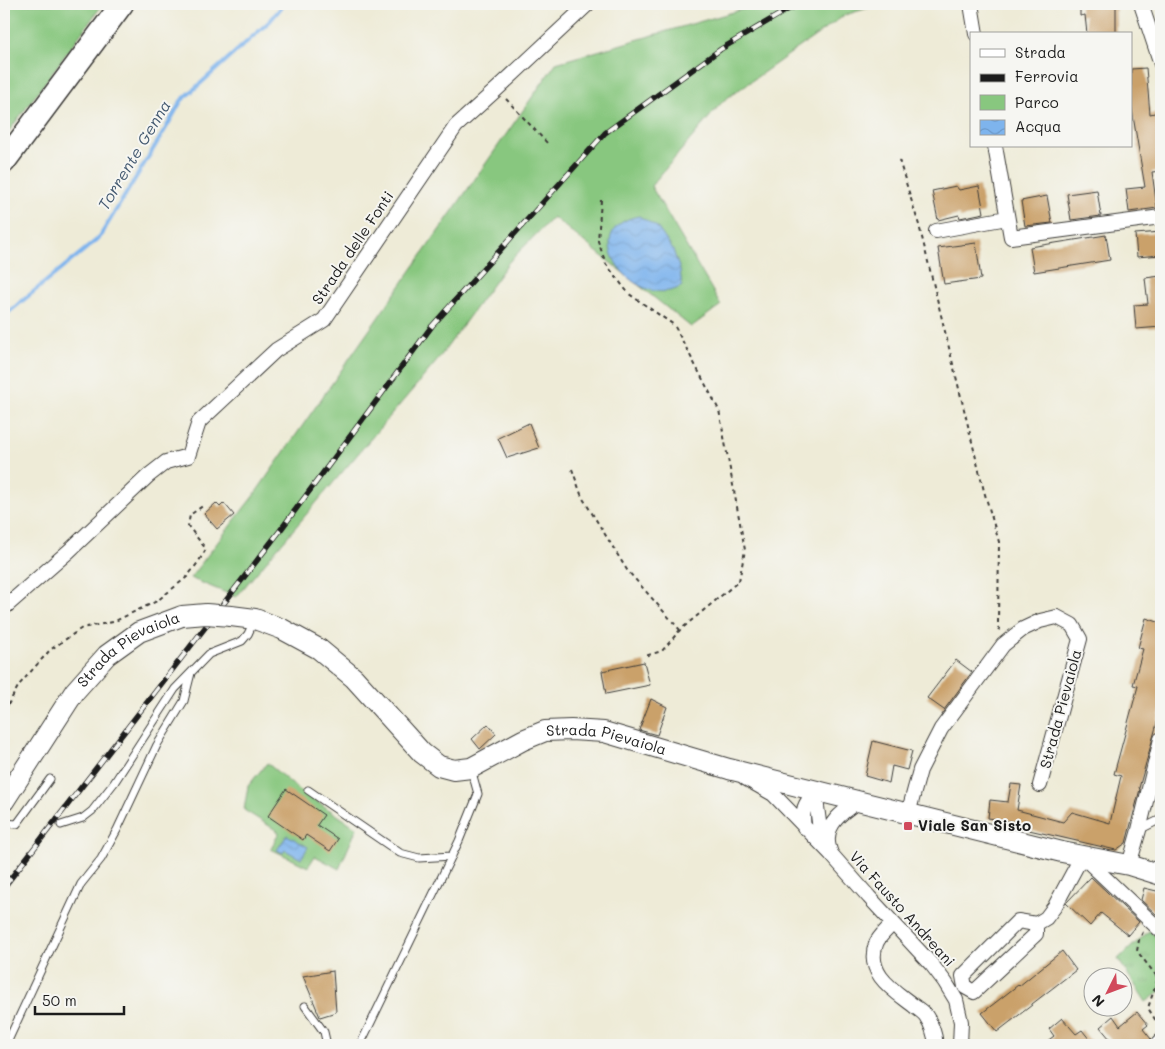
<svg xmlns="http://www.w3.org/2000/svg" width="1165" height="1049" font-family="Mali,sans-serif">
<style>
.green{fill:#88c77f;stroke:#52724e}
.park{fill:url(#park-tufts);stroke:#52724e}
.water{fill:url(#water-waves);stroke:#4d6884}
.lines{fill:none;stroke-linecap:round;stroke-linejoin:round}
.stream{stroke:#7eb4ed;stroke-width:4}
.building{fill:#caa16a}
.lane-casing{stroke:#3c3b38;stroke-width:9}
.street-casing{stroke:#3c3b38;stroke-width:16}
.secondary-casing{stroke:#3c3b38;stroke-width:22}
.primary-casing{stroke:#3c3b38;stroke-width:25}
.path{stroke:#3c3b38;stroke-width:2;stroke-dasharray:4 4;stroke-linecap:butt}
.lane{stroke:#fff;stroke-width:7}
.street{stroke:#fff;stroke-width:14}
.secondary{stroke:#fff;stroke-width:20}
.primary{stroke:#fff;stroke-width:22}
.rail-casing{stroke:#1c1c1c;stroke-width:5.5}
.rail{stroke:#f6f6f2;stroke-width:4;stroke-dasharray:11;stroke-linecap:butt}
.secondary-bridge-casing{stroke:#3c3b38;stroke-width:22;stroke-linecap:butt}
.secondary-bridge{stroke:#fff;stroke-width:20}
.poi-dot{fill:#d1495b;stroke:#f6f6f2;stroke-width:2}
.labels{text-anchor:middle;stroke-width:4;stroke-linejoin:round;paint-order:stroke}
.street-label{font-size:15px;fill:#1c1c1c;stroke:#f6f6f2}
.poi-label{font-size:15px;font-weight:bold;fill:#1c1c1c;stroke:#f6f6f2;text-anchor:start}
.water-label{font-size:16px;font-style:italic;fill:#435970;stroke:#f6f6f2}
</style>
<defs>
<pattern id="park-tufts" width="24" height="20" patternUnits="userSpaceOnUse" patternTransform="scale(1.25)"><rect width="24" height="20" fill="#88c77f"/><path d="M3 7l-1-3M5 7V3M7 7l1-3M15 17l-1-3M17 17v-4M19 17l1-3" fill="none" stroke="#75aa6d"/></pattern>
<pattern id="water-waves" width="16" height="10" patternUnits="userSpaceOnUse" patternTransform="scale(1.25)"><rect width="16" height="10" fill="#7eb4ed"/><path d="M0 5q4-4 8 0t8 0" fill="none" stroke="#6c9acb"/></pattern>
</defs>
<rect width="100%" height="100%" fill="#f6f6f2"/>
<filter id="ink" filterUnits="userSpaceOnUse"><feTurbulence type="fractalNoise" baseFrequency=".02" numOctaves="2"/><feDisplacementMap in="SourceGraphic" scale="10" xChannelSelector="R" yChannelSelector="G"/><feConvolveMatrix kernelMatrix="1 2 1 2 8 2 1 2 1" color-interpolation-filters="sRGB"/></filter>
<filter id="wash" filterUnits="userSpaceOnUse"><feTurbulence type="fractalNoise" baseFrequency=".0096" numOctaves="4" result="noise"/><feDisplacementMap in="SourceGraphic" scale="20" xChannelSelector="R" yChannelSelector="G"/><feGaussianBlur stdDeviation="1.12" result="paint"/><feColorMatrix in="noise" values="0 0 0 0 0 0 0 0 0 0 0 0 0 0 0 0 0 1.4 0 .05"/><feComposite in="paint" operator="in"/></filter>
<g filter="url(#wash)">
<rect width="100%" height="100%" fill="#eeebd7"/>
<path class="green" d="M4 4H103L4 138Z
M761 4H881L845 15 723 101 651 186 721 305 691 327 553 217 508 263 437 361 236 597 190 578 254 495 556 63Z
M267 763 298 789 357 828 339 869 315 856 308 867 271 849 279 832 244 810 248 786Z"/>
<path class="park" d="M1150 930 1161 944V991L1146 1002 1118 959Z"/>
<path class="water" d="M639 216 657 227 673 250 680 270 682 286C636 314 572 229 639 216Z
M287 835 308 847 301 859 285 850 283 853 277 850Z"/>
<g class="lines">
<path class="stream" d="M4 316 99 238 166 128 181 101 270 21 284 4"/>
</g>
<g id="blocks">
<path class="building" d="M1080 4H1116V34H1087L1085 15 1080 16Z
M1146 68 1150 114 1159 112 1161 127V171L1152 172 1157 208 1129 212 1126 189 1145 187 1131 104V69Z
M956 186 959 190 979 186 984 213 960 218 959 215 938 220 932 191Z
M1097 190 1101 216 1071 220 1067 194Z
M1047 196 1052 223 1025 226 1021 201Z
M1161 232V255L1137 257 1135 234Z
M1106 235 1110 260 1034 272 1030 247Z
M976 243 981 279 944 284 938 248Z
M1161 276V327L1136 329 1134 305 1148 304 1145 278Z
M529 423 539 448 507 458 498 438Z
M216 503 220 507 224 503 234 515 217 529 204 514Z
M1146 618 1161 623V709L1139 788 1140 789 1126 843 1116 850 1016 827 1017 822 988 818 990 800 1008 802 1011 784 1021 785 1017 810 1063 822 1072 812 1110 823 1121 776 1114 774 1138 686 1133 685 1143 649 1138 648Z
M956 660 972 672 944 710 927 698Z
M644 662 650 685 606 694 602 671Z
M651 699 667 707 657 735 639 730Z
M488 724 496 734 480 749 472 739Z
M873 741 912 751 907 770 892 766 889 783 865 776Z
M286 789 324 815 317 825 338 839 330 851 306 835 303 840 268 816Z
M1091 877 1139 922 1128 935 1101 913 1090 926 1066 903Z
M1144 888 1161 892V917L1158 916 1141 900Z
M1062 951 1076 970 1032 1004V1005L997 1032 982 1013 1018 985 1019 986Z
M333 971 336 1012 320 1017 303 976Z
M1137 1012 1148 1025 1143 1029 1151 1039 1148 1045H1124L1121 1042 1115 1045 1100 1027 1113 1016 1120 1026Z
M1062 1018 1076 1034 1082 1030 1094 1045H1042L1054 1036 1049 1029Z"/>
</g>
</g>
<g filter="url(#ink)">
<use href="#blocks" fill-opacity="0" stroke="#3c3b38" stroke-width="1"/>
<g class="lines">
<g class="lane-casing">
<path id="lane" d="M308 790 400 853 419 858 452 856
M4 823 17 824 50 779
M61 825 83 818 92 811 114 783 175 689 209 654 242 641 248 634 254 621
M1139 830 1161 819
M305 1006 324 1032 327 1045
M6 1045 81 884 101 859 117 830 157 745 184 701 191 673
M360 1045 459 841 478 794 471 769"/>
</g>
<g class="street-casing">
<path id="street" d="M971 4 976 34
M1141 4 1161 64
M995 146 1011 237 1161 217
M936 231 1007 218
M4 608 69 551 148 476 166 462 188 456 199 422 276 350 324 320 456 126 497 89 588 4
M745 778 773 794 831 854 869 897 932 965 945 982 956 1000 961 1022 960 1045
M815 791 820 830 827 841
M908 814 920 770 941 729 1003 645 1023 629 1040 621 1057 617 1072 625 1080 639 1040 785
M804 827C801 810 805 804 815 791
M831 854C830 850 828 846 828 842 826 823 844 811 857 802
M1129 865 1139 830 1161 739
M893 923C888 929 878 937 876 944 865 974 895 991 914 1006 918 1009 923 1012 926 1016 932 1025 935 1035 936 1045
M1036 924V934L974 992 965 987 963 976 1018 921 1036 924 1046 918 1055 906 1082 856 1161 931
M1157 1045 1161 1041"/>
</g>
<g class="secondary-casing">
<g id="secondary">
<path id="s1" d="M231 616 255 619 282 629 319 649 354 678 422 753 439 766 454 770 471 768 523 740 545 731 571 730 604 732 729 769 1062 852 1129 865 1161 875"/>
<path id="s2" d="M4 801 75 691 107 655 139 632 182 616"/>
</g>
</g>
<g class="primary-casing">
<path id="primary" d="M4 162 122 4"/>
</g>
<path class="path" d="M506 99 549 145
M899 160 919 225 984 491 999 542 998 623 1000 631
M601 200 598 241 606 264 629 294 674 325 719 410 745 550 739 581 680 630 662 651 645 656
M572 469 582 497 627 570 680 630
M4 712 19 685 50 650 82 628 113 622 157 601 187 577 199 561 206 549 188 526 190 515 204 505
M1143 932 1139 940 1137 951 1158 978 1148 1008 1161 1029"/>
<use href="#lane" class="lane"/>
<use href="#street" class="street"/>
<use href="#secondary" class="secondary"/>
<use href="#primary" class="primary"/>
<g class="rail-casing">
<path id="rail" d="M4 887 279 532 432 326 605 133 721 49 787 10 801 4"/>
</g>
<use href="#rail" class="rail"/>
<g class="secondary-bridge-casing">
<path id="secondary-bridge" d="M182 616 206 614 231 616"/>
</g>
<use href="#secondary-bridge" class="secondary-bridge"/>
</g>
</g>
<rect class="poi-dot" x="903" y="821" width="10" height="10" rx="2.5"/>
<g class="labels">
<g class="street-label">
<text transform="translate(353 248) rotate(-56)" y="5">Strada delle Fonti</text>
<text dy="5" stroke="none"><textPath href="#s2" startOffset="200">Strada Pievaiola</textPath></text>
<text transform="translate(1061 709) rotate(-75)" y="5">Strada Pievaiola</text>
<text dy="5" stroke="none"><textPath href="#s1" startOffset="441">Strada Pievaiola</textPath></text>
<text transform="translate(902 909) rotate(48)" y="5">Via Fausto Andreani</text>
</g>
<g class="poi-label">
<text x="918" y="831">Viale San Sisto</text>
</g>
<g class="water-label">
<text transform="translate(134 155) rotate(-59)" y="6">Torrente Genna</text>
</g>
</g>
<rect width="1165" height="1049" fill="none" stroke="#f6f6f2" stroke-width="20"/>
<rect x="970" y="32" width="162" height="115" fill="#f6f6f2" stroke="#9f9f9c"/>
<rect x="980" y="49" width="25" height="8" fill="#ffffff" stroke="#9f9f9c"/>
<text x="1015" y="58" font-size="15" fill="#1c1c1c">Strada</text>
<rect x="980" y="74" width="25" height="8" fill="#1c1c1c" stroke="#9f9f9c"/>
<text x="1015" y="82" font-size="15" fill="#1c1c1c">Ferrovia</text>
<rect x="980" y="95" width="25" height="15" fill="#88c77f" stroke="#9f9f9c"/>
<text x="1015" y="108" font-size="15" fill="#1c1c1c">Parco</text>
<rect x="980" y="120" width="25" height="15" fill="url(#water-waves)" stroke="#9f9f9c"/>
<text x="1015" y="132" font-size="15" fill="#1c1c1c">Acqua</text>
<g transform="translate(1108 992) rotate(228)"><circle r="24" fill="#f6f6f2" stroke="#9f9f9c"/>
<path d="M0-4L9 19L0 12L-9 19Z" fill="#d1495b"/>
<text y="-8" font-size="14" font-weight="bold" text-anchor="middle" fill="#1c1c1c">N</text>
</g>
<path d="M35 1006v8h89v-8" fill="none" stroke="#1c1c1c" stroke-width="2.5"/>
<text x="42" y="1006" font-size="15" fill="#1c1c1c" stroke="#f6f6f2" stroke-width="4" paint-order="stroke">50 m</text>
</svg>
